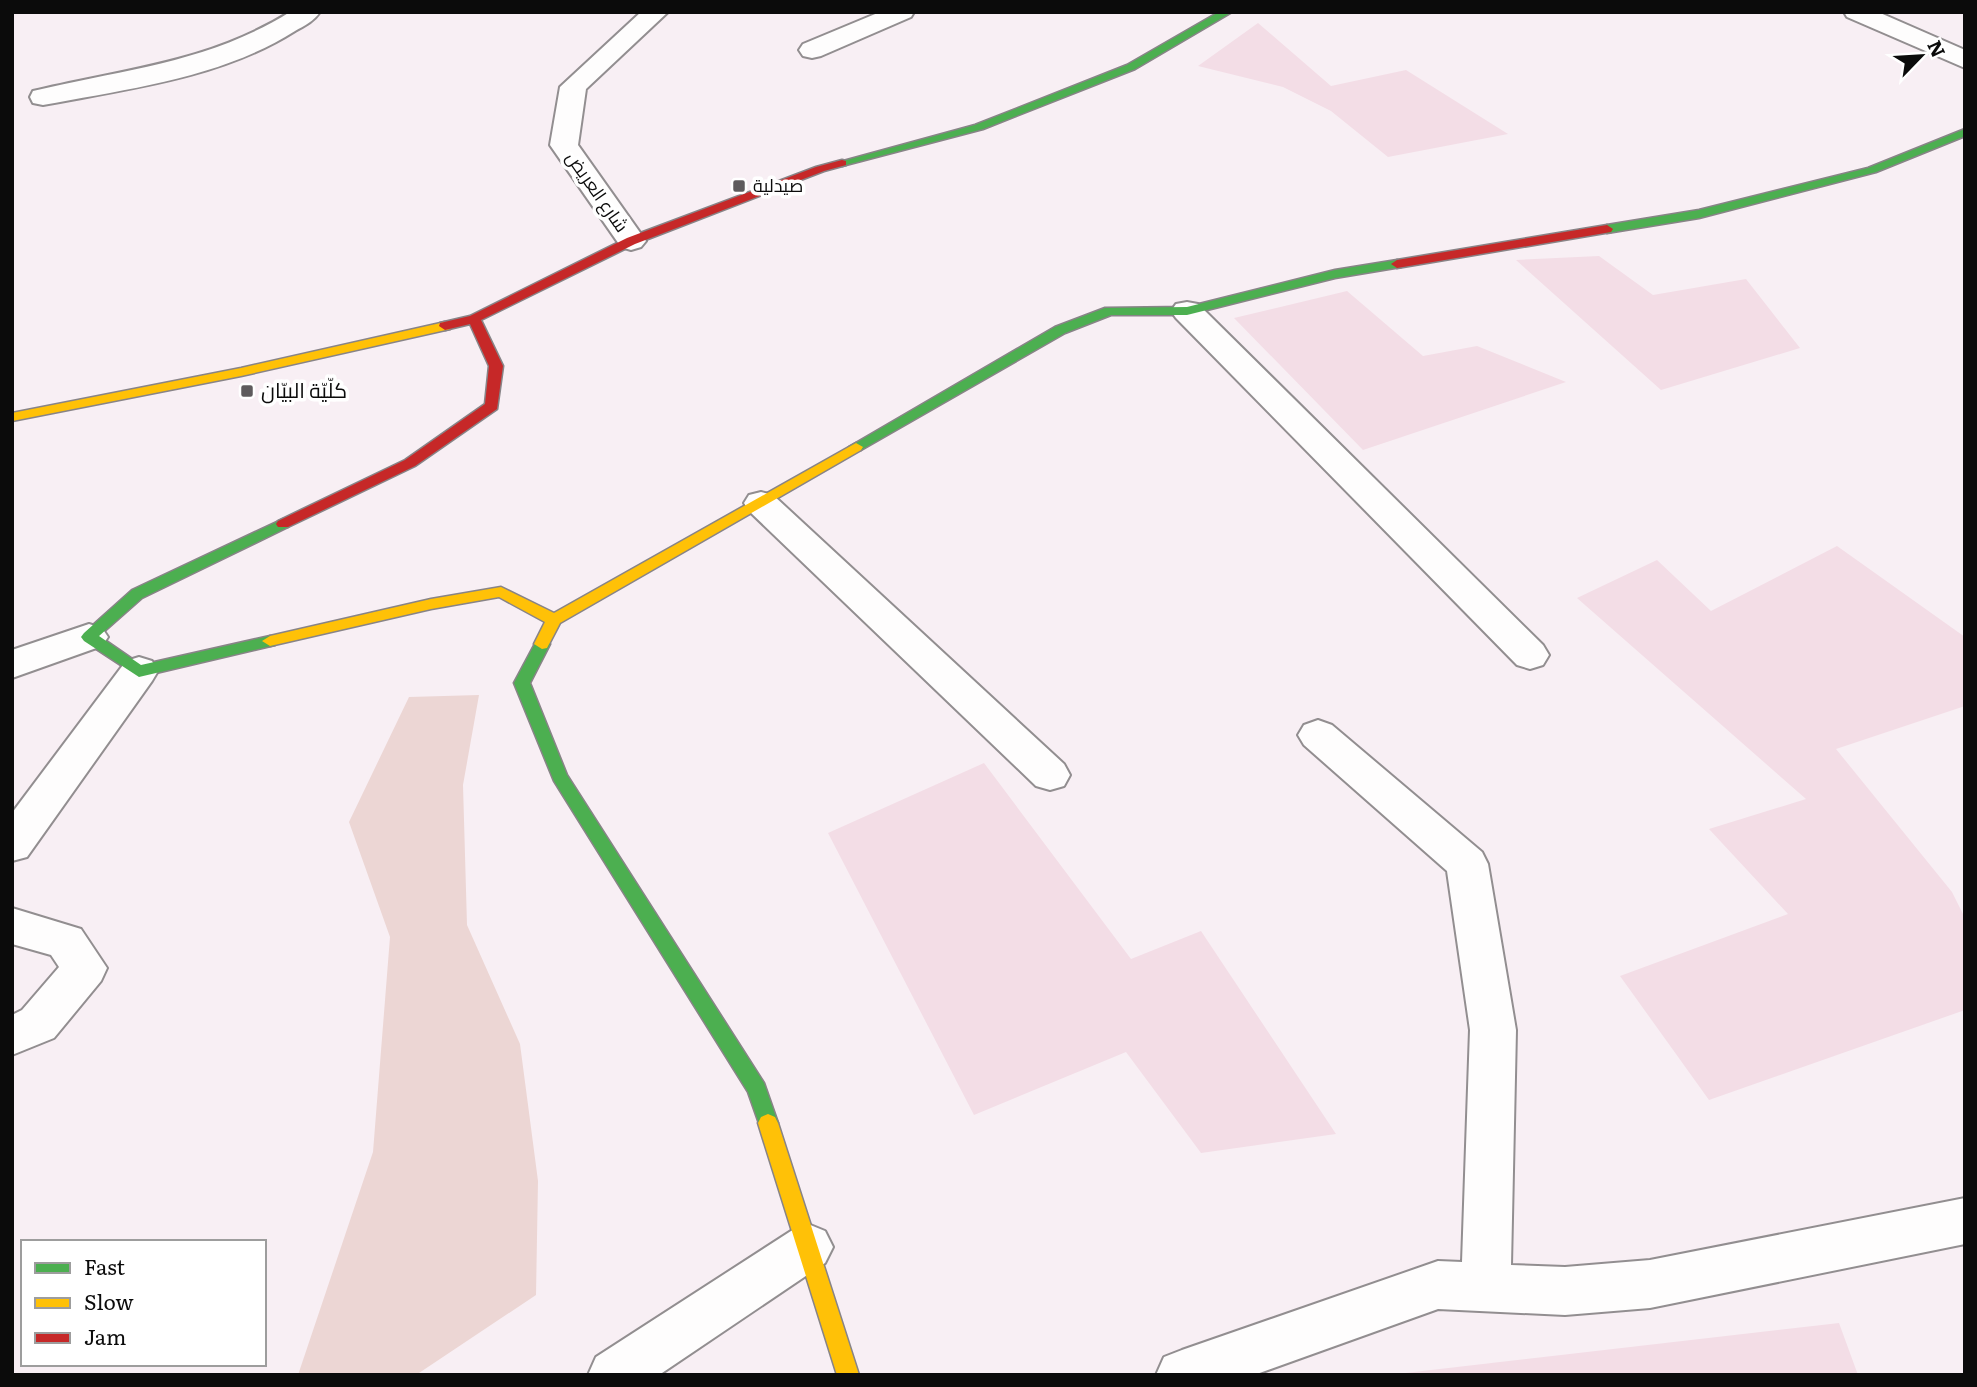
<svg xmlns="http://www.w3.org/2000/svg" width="1977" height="1387" font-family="Literata,Cairo,serif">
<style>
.farmland{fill:#f3dde6}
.green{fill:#ecd6d4}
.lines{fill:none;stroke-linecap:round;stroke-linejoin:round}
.street-casing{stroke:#928e90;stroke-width:4}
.fast-casing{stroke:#888487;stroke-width:3}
.slow-casing{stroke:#888487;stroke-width:3}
.jam-casing{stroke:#888487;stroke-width:3}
.street{fill:#fefdfd;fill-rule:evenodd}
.fast{fill:#4caf50;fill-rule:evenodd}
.slow{fill:#ffc107;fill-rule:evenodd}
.jam{fill:#c62828;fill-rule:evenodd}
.poi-dot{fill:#5e5b5d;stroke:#fff;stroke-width:2.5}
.labels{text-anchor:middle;stroke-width:7;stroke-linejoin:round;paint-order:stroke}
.far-poi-label{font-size:18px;fill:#0b0b0b;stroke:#fff;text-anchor:start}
.far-street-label{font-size:18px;fill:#0b0b0b;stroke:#fff}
.poi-label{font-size:21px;fill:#0b0b0b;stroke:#fff;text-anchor:start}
</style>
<rect width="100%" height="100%" fill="#f8eff4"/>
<path class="farmland" d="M1258 23 1331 86 1406 70 1508 134 1388 157 1331 111 1283 87 1198 66Z
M1599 256 1653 295 1746 279 1800 348 1661 390 1516 260Z
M1347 291 1423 356 1477 346 1566 382 1363 450 1234 318Z
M1837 546 1965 637V706L1836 749 1952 892 1965 918V1010L1709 1100 1620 976 1788 914 1709 829 1806 799 1577 598 1657 560 1711 611Z
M984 763 1131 959 1201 931 1336 1134 1201 1153 1126 1052 974 1115 828 833Z
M1839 1323 1858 1375H1388Z"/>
<path class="green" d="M479 695 463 785 467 925 520 1044 538 1181 536 1295 416 1375H298L373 1152 390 937 349 822 409 697Z"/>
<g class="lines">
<g class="street-casing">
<path id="street" d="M290 12H320C314 21 304 26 295 31 221 78 127 89 43 105L33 103 30 97 33 91C124 69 208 63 290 12Z
M641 12H668L586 89 578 145 646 241 641 247 631 250 621 247 550 145 560 87Z
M880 12H914L911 17 821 56 812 58 803 56 799 50 803 44Z
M1844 12H1878L1965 50V68L1847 17Z
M1187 302 1198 304 1543 645 1549 655 1543 665 1530 669 1517 665 1176 318 1171 311 1176 304Z
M761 492 773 495 1064 764 1070 775 1064 786 1050 790 1036 786 749 511 744 503 749 495Z
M89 624 102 628 108 637 102 646 12 678V650Z
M139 657 152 661 158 671 152 681 27 857 12 861V813L126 661Z
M1318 720 1332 725 1482 852 1488 864 1516 1030 1511 1265 1565 1267 1650 1260 1965 1198V1244L1650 1308 1565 1315 1438 1309 1254 1375H1156L1164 1357 1182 1350 1438 1261 1462 1262 1470 1030 1447 871 1304 745 1298 735 1304 725Z
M12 908 81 929 107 968 101 981 54 1038 12 1055V1015L22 1010 59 967 51 955 12 944Z
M808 1224 825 1231 833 1247 825 1263 659 1375H588L596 1357 791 1231Z"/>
</g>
<g class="fast-casing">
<path id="fast" d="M1219 12H1232L1135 69 983 129 842 166 836 163 975 125 1127 65Z
M1965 129V136L1876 172 1699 218 1607 233 1601 229 1607 225 1699 210 1868 168Z
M1397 260 1401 261V267L1335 278 1187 315H1111L1065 333 861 450H851L849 447 1055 327 1105 308 1187 307 1335 270Z
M283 519 290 524 288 527 142 598 99 636 141 665 270 636 275 637 278 641 275 645 139 677 84 641 81 637 84 633 132 590Z
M542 639 550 644 530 683 567 775 764 1083 778 1123 775 1129 768 1132 761 1129 748 1092 554 781 514 683 537 640Z"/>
</g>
<g class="slow-casing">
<path id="slow" d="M445 322 451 326 450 329 241 376 12 421V413L241 368Z
M856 443 863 447 861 450 560 623 547 648 542 649 534 644 545 622 499 597 431 609 270 646 262 641 270 636 431 599 501 587 554 613Z
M768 1114 775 1117 778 1123 859 1375H837L758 1123 761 1117Z"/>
</g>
<g class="jam-casing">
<path id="jam" d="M842 160 846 161V165L824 171 635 244 481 320 503 366 497 409 415 466 288 527H278L276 524 278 521 405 460 485 404 489 366 470 324 445 330 439 326 440 323 470 316 627 238 816 167Z
M1607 225 1613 229 1611 232 1397 268 1391 264 1397 260Z"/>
</g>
<use href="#street" class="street"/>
<use href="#fast" class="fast"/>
<use href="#slow" class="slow"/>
<use href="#jam" class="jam"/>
</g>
<g class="poi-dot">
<rect x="732" y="179" width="14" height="14" rx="3.5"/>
<rect x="240" y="384" width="14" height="14" rx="3.5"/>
</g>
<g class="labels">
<g class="far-poi-label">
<text x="753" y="192">صيدلية</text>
</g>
<g class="far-street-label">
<text transform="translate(597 192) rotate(55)" y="6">شارع العريض</text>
</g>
<g class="poi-label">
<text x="261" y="398">كلّيّة البيّان</text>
</g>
</g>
<rect width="1977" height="1387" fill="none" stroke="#0b0b0b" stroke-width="28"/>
<rect x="21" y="1240" width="245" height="126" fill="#ffffff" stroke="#9d9d9d" stroke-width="2"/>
<rect x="35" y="1263" width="35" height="10" fill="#4caf50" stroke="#9d9d9d" stroke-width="2"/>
<text x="84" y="1275" font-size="21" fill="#0b0b0b">Fast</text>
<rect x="35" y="1298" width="35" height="10" fill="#ffc107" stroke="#9d9d9d" stroke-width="2"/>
<text x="84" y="1310" font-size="21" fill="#0b0b0b">Slow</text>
<rect x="35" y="1333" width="35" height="10" fill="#c62828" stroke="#9d9d9d" stroke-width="2"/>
<text x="84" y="1345" font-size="21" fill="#0b0b0b">Jam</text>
<g transform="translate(1921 56) rotate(65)" stroke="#ffffff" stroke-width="5" paint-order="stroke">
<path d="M0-5L12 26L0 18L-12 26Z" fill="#0b0b0b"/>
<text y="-10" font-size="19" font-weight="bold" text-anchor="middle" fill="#0b0b0b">N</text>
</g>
</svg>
